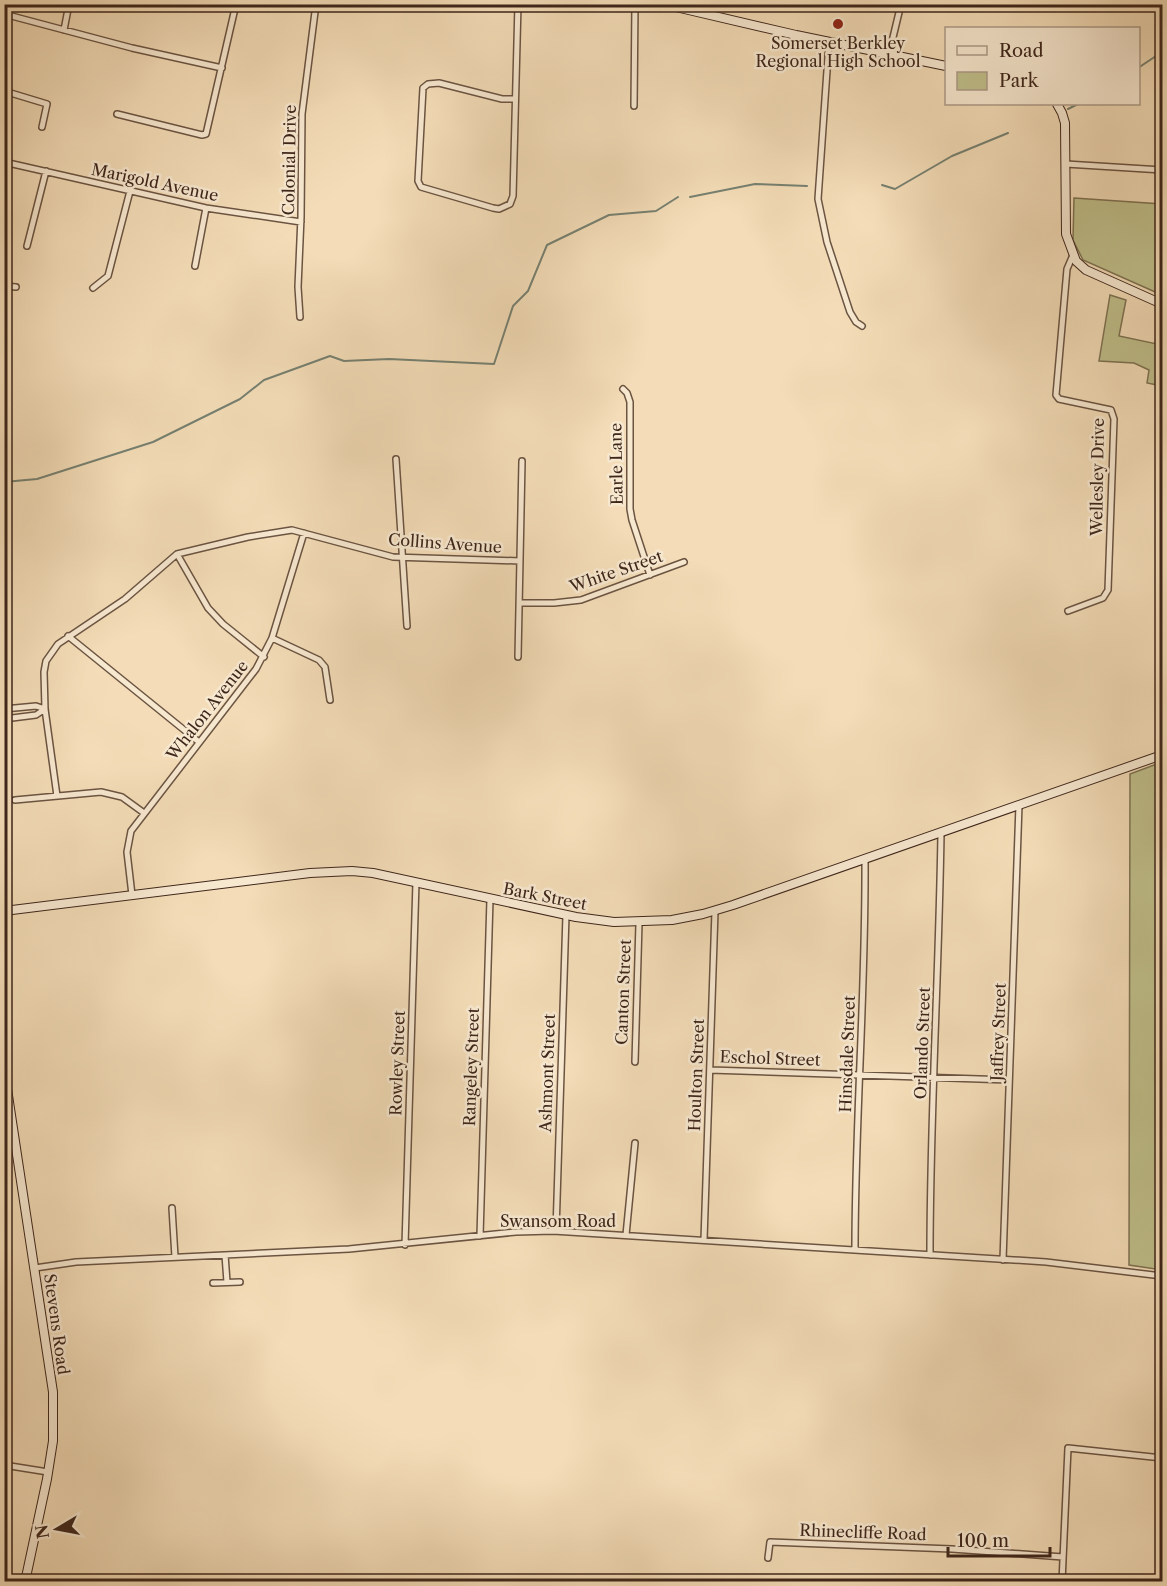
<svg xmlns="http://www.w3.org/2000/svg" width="1167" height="1586" font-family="'Libre Caslon Text',serif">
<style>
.green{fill:#bfbf8b;stroke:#7e7253;stroke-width:1.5}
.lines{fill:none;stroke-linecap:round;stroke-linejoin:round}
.stream{stroke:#768071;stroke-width:2}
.street-casing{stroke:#6b5442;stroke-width:8}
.secondary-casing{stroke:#3e261b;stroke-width:10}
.street{stroke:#f7e8d0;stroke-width:5}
.secondary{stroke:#f7e8d0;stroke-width:8}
.poi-dot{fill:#8f2418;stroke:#f7e8d0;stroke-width:2}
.labels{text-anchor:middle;stroke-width:5;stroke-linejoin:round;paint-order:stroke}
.poi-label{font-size:16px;fill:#3e261b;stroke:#f7e8d0}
.street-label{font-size:16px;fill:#3e261b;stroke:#f7e8d0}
</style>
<rect width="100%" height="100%" fill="#f3dcb7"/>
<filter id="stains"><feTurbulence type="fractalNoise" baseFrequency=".00333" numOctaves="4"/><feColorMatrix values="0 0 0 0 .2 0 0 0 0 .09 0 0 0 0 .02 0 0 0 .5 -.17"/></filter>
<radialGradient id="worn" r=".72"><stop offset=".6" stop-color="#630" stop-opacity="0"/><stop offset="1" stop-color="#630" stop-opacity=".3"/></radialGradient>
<path class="green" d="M746 5 844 4V5L769 9Z
M1074 198 1162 204V295L1083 260 1073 240Z
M1110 295 1126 300 1119 336 1162 345V386L1147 383 1149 370 1134 363 1099 361Z
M1162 762V1270L1129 1265 1130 774Z"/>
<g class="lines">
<path class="stream" d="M1138 68 1162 52
M1068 109 1078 104
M882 185 895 189 952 156 1008 133
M690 197 755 184 807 186
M4 482 37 479 153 442 240 399 264 380 330 356 344 361 389 359 494 364 513 306 528 291 547 245 609 215 656 211 678 197"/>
<g class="street-casing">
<path id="street" d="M4 14 132 48 222 68
M64 30 69 4
M829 42 818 199 827 242 850 312 856 322 862 326
M889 54 901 4
M4 91 47 104 42 127
M515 99H502L439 83 428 84 423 88 418 181 421 187 493 208 499 209 510 204 513 196 518 4
M634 106 635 4
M117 114 202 135 206 134 236 4
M4 162 206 208 301 222
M1066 164 1162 170
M27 246 46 171
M195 266 206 208
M4 286 16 287
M93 288 108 276 130 191
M300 317 298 287 301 217 302 114 316 4
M623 389 627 393 630 402V509L632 520 650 575
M396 459 407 626
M177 554 208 608 223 624 264 657
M519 603H554L581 600 684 562
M1068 611 1103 598 1108 590 1114 419 1111 410 1059 399 1056 395 1067 269 1073 255
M68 636 199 742
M272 638 319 660 325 667 330 700
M518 657 522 461
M4 709 36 706 45 709
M4 719 36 715 45 709
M57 796 45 709 44 672 46 661 58 644 125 599 177 554 248 537 292 530 393 557 520 561
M15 800 101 792 122 797 144 813
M132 895 127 852 131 831 256 669 272 638 304 533
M635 1062 639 923
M710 1070 1009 1080
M172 1208 175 1257
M556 1231 566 915
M626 1235 635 1143
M480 1236 490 899
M704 1240 715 911
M405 1245 416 882
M855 1250C855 1119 866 989 865 859
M225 1255 227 1282
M930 1255C930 1114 939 973 941 833
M1003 1260 1019 805
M35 1268 76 1262 349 1249 516 1232 553 1231 1046 1262 1162 1276
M213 1283 240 1282
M4 1465 48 1472
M768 1558 770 1542 952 1549 1063 1557
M1062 1582 1068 1448 1162 1458"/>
</g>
<g class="secondary-casing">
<path id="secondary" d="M663 4 796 35 946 66
M1057 104 1062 113 1065 123 1066 234 1076 261 1086 270 1162 304
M4 911 310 873 352 871 373 873 576 917 614 922 672 920 703 914 733 905 1162 755
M4 1069 53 1392V1441L47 1479 25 1582"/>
</g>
<use href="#street" class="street"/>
<use href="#secondary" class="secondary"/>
</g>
<circle class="poi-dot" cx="838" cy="24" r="6"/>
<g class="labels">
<g class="poi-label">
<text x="838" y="49">Somerset Berkley<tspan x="838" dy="18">Regional High School</tspan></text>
</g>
<g class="street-label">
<text transform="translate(289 160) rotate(-89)" y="6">Colonial Drive</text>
<text transform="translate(155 182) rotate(12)" y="6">Marigold Avenue</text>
<text transform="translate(616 464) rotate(-91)" y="6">Earle Lane</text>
<text transform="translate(1097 477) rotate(-89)" y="6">Wellesley Drive</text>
<text transform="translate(445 543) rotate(4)" y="6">Collins Avenue</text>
<text transform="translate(616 571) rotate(-19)" y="6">White Street</text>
<text transform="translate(207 710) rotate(-52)" y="6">Whalon Avenue</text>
<text transform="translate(545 896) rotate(11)" y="6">Bark Street</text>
<text transform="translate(623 992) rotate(-88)" y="6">Canton Street</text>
<text transform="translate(998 1032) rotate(-88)" y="6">Jaffrey Street</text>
<text transform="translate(922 1043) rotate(-88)" y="6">Orlando Street</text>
<text transform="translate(847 1054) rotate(-88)" y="6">Hinsdale Street</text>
<text transform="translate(770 1058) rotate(2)" y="6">Eschol Street</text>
<text transform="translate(397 1063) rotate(-88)" y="6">Rowley Street</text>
<text transform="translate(471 1067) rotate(-88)" y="6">Rangeley Street</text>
<text transform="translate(547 1073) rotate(-88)" y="6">Ashmont Street</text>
<text transform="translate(696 1075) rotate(-88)" y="6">Houlton Street</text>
<text x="558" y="1227">Swansom Road</text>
<text transform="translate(57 1324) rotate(82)" y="6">Stevens Road</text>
<text transform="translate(863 1532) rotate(2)" y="6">Rhinecliffe Road</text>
</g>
</g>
<rect width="1167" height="1586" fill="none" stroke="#f3dcb7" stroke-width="24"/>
<rect x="6" y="6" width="1155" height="1574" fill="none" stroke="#3e261b" stroke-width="3"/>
<rect x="12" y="12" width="1143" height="1562" fill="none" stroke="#3e261b" stroke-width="1.5"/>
<rect x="945" y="27" width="195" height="78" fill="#f7e8d0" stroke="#ad9a88" stroke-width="1.5"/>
<rect x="957" y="46" width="30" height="9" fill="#f7e8d0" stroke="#ad9a88" stroke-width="1.5"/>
<text x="999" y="57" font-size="18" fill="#3e261b">Road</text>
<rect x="957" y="72" width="30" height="18" fill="#bfbf8b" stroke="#ad9a88" stroke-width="1.5"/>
<text x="999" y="87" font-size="18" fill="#3e261b">Park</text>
<g transform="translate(57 1529) rotate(260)" stroke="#f7e8d0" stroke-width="4.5" paint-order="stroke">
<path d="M0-4.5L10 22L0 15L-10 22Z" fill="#3e261b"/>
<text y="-9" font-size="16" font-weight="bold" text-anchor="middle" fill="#3e261b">N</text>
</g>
<path d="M948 1547v9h102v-9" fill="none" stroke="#3e261b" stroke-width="3"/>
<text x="957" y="1547" font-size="18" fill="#3e261b" stroke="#f7e8d0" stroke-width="4.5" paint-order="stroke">100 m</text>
<rect width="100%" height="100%" filter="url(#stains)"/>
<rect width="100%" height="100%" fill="url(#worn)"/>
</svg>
